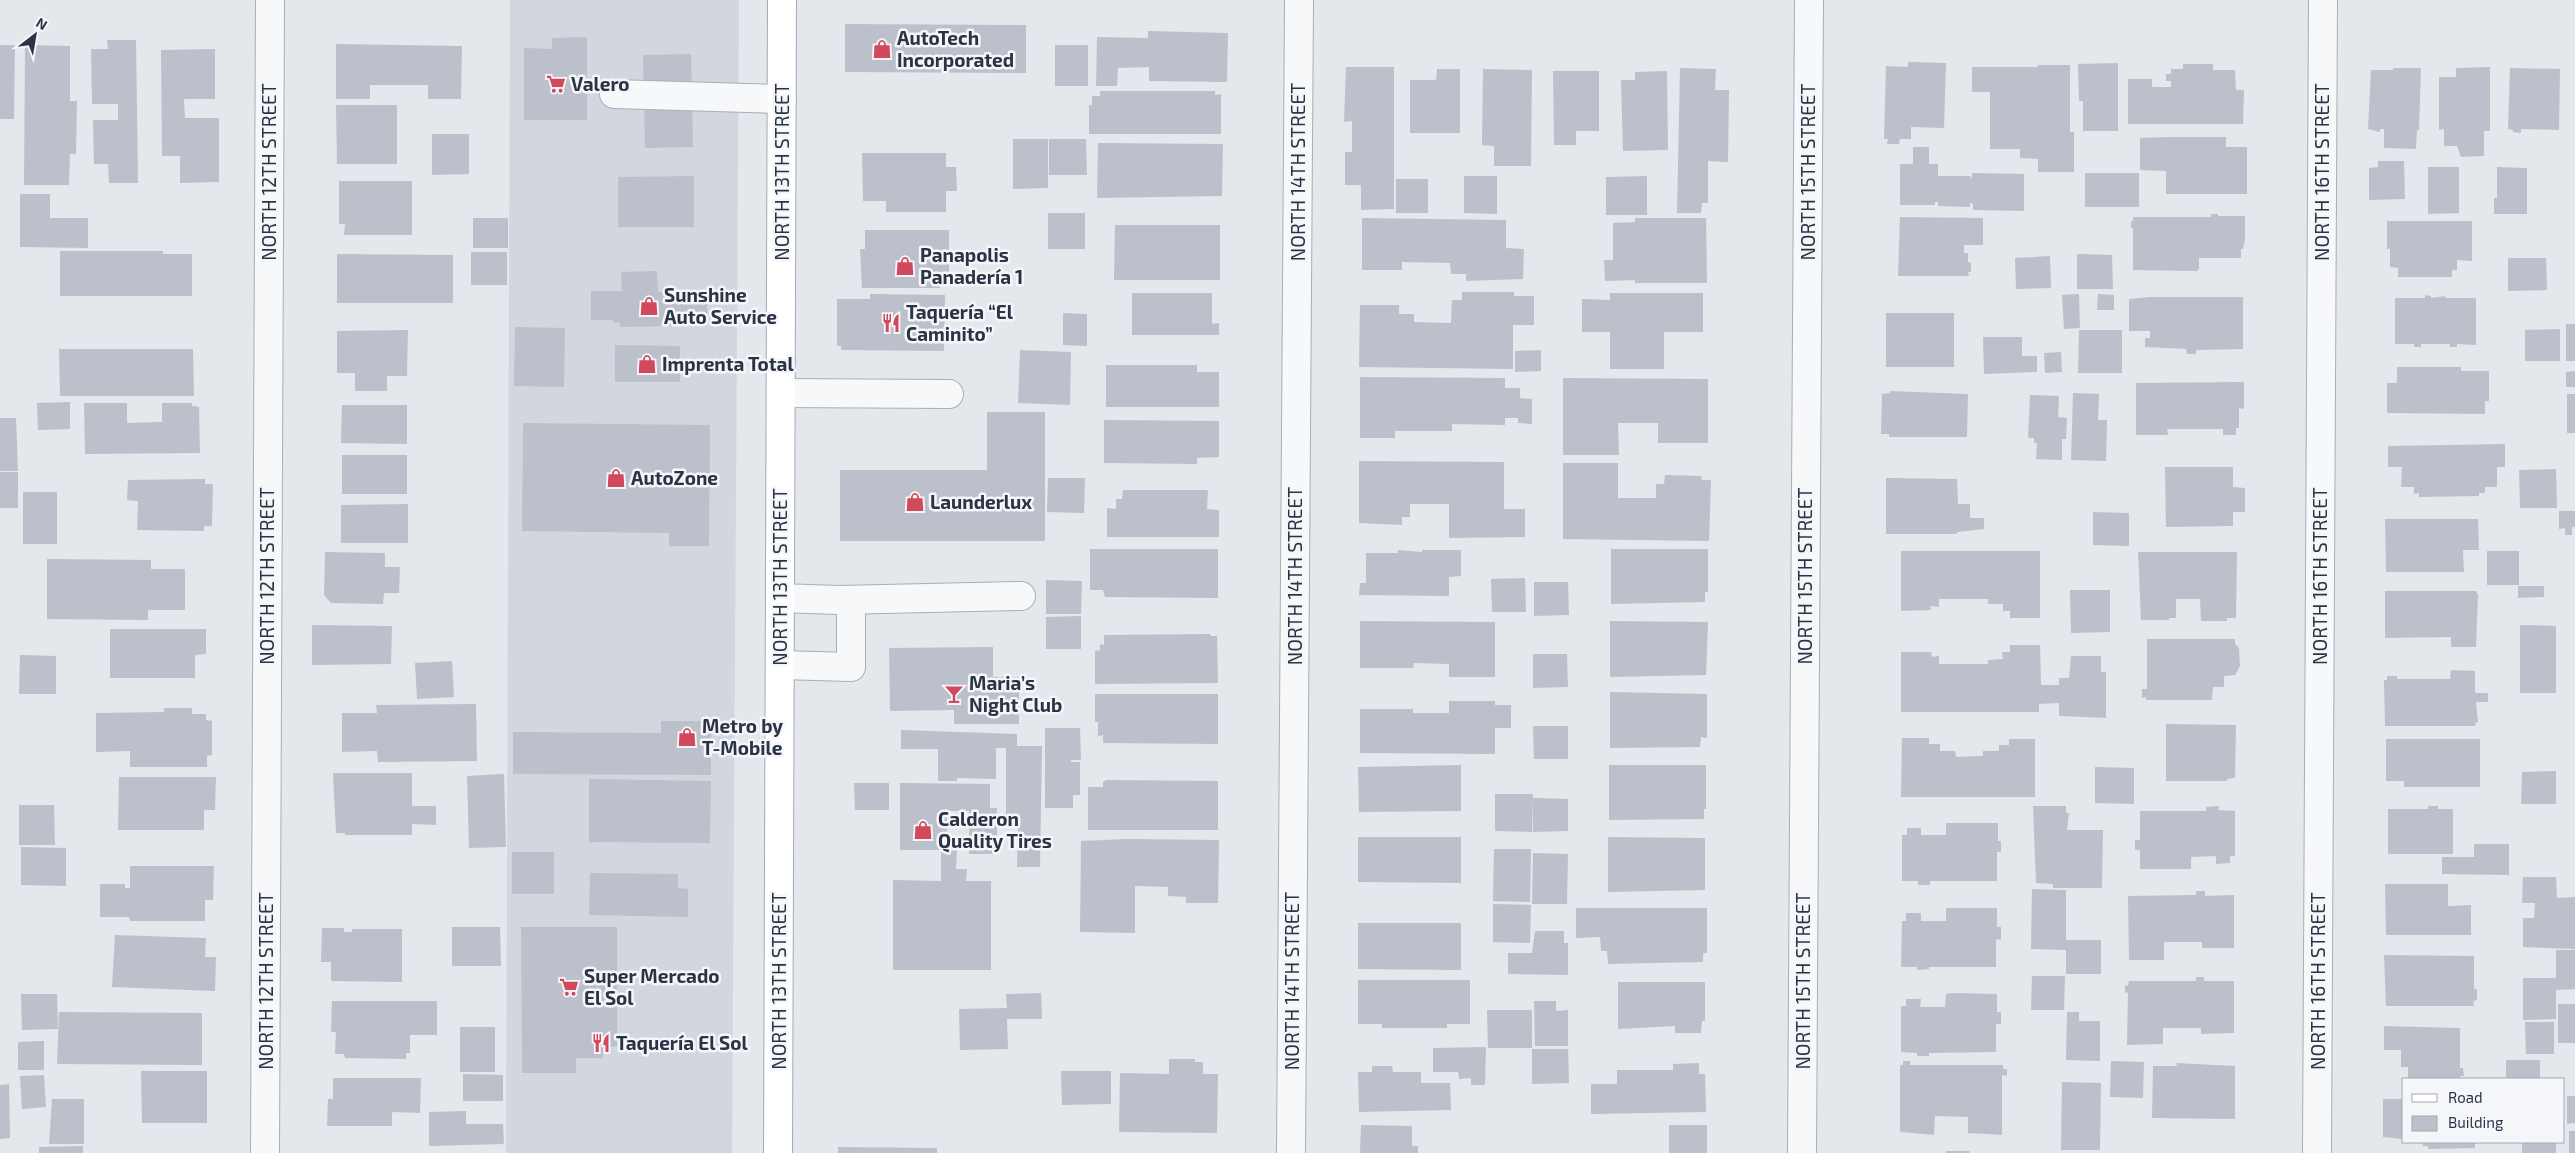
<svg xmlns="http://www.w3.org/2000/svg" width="2575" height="1153" font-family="'Exo 2',sans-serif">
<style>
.built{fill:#d2d6de}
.building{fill:#bbc0ca}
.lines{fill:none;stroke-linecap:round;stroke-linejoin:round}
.minor-casing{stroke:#a9aeb7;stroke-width:30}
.major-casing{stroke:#a3abb8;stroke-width:30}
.minor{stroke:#f7f8fa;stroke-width:28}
.major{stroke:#fff;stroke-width:28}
.labels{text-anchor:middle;stroke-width:5;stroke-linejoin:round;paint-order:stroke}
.poi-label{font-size:19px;font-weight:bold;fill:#2b3445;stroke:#f4f6f9;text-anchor:start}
.street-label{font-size:19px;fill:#2b3445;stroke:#f4f6f9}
</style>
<rect width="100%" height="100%" fill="#e4e7ec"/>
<path class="built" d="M510 0H739L732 1153H506Z"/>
<path class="building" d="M845 24 1026 25V73L845 72Z
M1148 31 1228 33 1227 82 1149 81V67L1118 68 1117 86H1096L1097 37 1148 38Z
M587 37V120H524V48L552 49V38Z
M107 40H136L138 183H109L108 164H94L93 120H118V104H92L91 49H108Z
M336 44 462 46 461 99H428V85H370V99H336Z
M0 45H15L14 119H0Z
M25 45 70 46V101H77L76 154H70L69 185H24Z
M1055 45H1088V86H1055Z
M215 49V99H184L185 118H219V182L180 183V156H162L161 50Z
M691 54 693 147 645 148 643 55Z
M1908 62 1946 63 1944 128 1911 127V139H1900L1899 144H1887L1888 139H1884L1886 66 1908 67Z
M2118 63V131H2083V101H2079L2078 64Z
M2183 64H2213V70H2235L2236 90H2244L2243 124H2128V79H2152V87H2171V81H2166V74H2171V69H2183Z
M2038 65H2070V132H2074V172H2038V159L2020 158V149H1990V92H1972V67H2037Z
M1346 67H1394V209L1361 210V185H1345V152H1352V121L1344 122Z
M2490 67V131H2484V156L2461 157 2457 146H2444V129L2439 130V77H2456V68Z
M1680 68 1716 69 1715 90H1729L1728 162 1708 161V203H1702L1701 213H1677Z
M2393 68H2421L2419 130H2417L2416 149 2384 148V129H2380V132L2368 129 2371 70H2393Z
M2510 68 2560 69 2559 130 2521 129V133L2513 132V130L2508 129Z
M1437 69H1460V133H1410V80H1436Z
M1483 69 1532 70 1531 166H1494V146L1482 145Z
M1553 71H1599V131H1576V145H1554Z
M1667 71 1668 150 1623 151 1621 80H1635V72Z
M1100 91H1215V95L1221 94V134H1089V105H1092V96H1100Z
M336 105H397V164H337Z
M432 134H469V174L432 175Z
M2167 137H2226V147H2247V194H2166V171L2140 170V138Z
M1013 139H1048V188L1013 189Z
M1049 139H1086L1087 175H1049Z
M1098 143 1223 144 1222 196 1097 198Z
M1913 147H1929V164H1938V176H1970L1972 179V173L2024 174V211L1973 210V204L1970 203V207L1938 206V202H1935V205H1900V164H1913Z
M862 153H946V167H956L957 191H946V212H886V201H863Z
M2378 161H2404L2405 199 2369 200V168L2378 167Z
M2428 167H2459V213L2428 214Z
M2497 167 2527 168V214H2494V198H2497Z
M2085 173H2139V207H2085Z
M694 176V227H618V177Z
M1464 176H1497V214L1464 213Z
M1647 176V215H1606V177Z
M1396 179H1428V213H1396Z
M339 181H412V235H344L345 224H339Z
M20 194H50V218H88V248L20 247Z
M1048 213H1085V249H1048Z
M2211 214H2218V216H2245V239L2243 249H2241V258H2199V269L2197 271 2133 270V228H2131V221H2133V217H2211Z
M1900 217 1983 218V245H1964V253H1968V262L1971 263V272H1968L1969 276H1898Z
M473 218H508V248H473Z
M1362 218 1506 220V248L1524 249 1523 279 1466 281V274H1451L1450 263 1402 262V270H1362Z
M1635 218H1706L1707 283H1635V280L1605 281 1604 260H1613V223L1635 222Z
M2387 221H2472V261L2457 260V270H2452V277H2398V268L2390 267V249H2387Z
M1115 225H1220V280H1114Z
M865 230H949V283H940V288H862L860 249H865Z
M60 251H163V254H192V296H60Z
M471 252H507V285H471Z
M337 254 453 255V303H337Z
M2077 254 2112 255 2113 289H2077Z
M2050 256 2051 288 2016 289 2015 258Z
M2508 258H2546L2547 290 2508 291Z
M657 271 658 292H707V322H682V326L620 327V322L613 323V320H591V291H622L621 272Z
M1462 292H1514V296H1534V325H1513V369L1359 367 1360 305H1399V314H1414V322L1451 323 1452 300H1462Z
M1132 293H1212V324L1219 323V335H1132Z
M1610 293H1703V332H1664V369H1610V332H1582V299L1610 300Z
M870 294 945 295 944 351 841 350V346H837V299H870Z
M2079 294 2080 328 2064 329 2062 295Z
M2098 294 2114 295V310H2097Z
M2425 295 2431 296V298L2445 296V298H2476V345L2457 344V347H2450V344H2421V347H2414V344H2395V298H2425Z
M2149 297H2243V349L2196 350V354H2187L2186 349 2145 347V338H2150V331H2129V299Z
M1063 313 1087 314V346L1063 345Z
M1886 313H1954V367H1886Z
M2566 324H2575V361H2566Z
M515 327 565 328 564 387 514 386Z
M2560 329V361H2525V330Z
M408 330 407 376H387V391H355V373H337V331Z
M2079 330H2122V373H2078Z
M1983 337H2022V356H2037V372L1984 374Z
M615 345 680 346V382H615Z
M59 349H193L194 396H60Z
M1020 350 1071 352 1070 405 1018 403Z
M1541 350V371L1515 372V351Z
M2061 352 2062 372 2045 373 2044 353Z
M1106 365H1197V372H1219V407H1106Z
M2397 367H2461V371H2489V401H2485V414L2387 413V383H2397Z
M2575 371V387H2566V372Z
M1360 377 1505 378V388H1520V398L1532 399V424L1518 423V418H1505V425L1452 424V431H1395V438H1360Z
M1563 378 1708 379V443H1658V423H1618L1619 455H1563Z
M2244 382V409L2239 408V428H2236V435H2223V429H2167L2168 435H2136V383Z
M1890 391 1968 394 1967 437H1889V434H1881L1882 394 1890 393Z
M2073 393 2099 394 2098 420H2107L2106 461 2071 460Z
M2567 394H2575V433H2567Z
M2030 395 2059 396 2058 417 2067 418 2066 439H2062V460L2036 459 2037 443H2034V438H2028Z
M70 402V429L38 430 37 403Z
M84 403H127V423L162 422V403H192V406L199 407 200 453 85 454Z
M342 405H407V444L341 443Z
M987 412H1045V541H840V470H987Z
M0 418H16L18 471H0Z
M1104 420 1219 421V457L1197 458V464L1104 463Z
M523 423 710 425 709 546H669V533L522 531Z
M2505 444V467H2497V487H2485V493H2479V496L2419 497V493L2414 494V487H2401L2402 467H2388V446Z
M342 455H407V494H342Z
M1359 461 1504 462V509H1525V537L1449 538V504H1410V517H1402V525L1359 523Z
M1563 463H1618V498H1656V484H1664L1665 475 1701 476 1702 480H1711L1709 541 1563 539Z
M2165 467H2233V487L2245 488V512H2233V526L2166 527Z
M2556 469 2557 508H2520L2519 470Z
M0 472H18V508H0Z
M1048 478H1085L1084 513 1047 512Z
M1886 478 1957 479 1958 504H1970V518H1984V529L1957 532V534H1886Z
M205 479V484H213L212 526H204V531L137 530 138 501 127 500 128 480Z
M1123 490H1208L1207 509 1219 510V537H1107V508L1116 509V499H1122Z
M23 492H57V544H23Z
M408 504V543H341V505Z
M2559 511H2575V527H2572V535H2565V528L2559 529Z
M2093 512 2129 513V546L2093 545Z
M2385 519H2478L2479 550H2463L2464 572H2386Z
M1090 549H1218V598L1105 597 1103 590H1090Z
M1611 549H1708V592H1705V602L1611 604Z
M1398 550 1422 552V550H1461V576L1449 577V596L1359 595 1360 583H1366V553H1398Z
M1901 551H2040V618H2010V611H2003V604H1988V599H1939V607L1930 606 1931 610 1901 611Z
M2487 551H2519V585H2487Z
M325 552 385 553V567H400L399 593H384L383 604 331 603 324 595Z
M2138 552H2237L2236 618H2227V621H2201L2200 599H2176V618H2169V620H2141Z
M47 559 151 560V569H185V610H148V620L47 619Z
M1525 578 1526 612H1492L1491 579Z
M1046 580 1082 581 1081 614H1046Z
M1534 582H1568L1569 615 1534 616Z
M2518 586H2544V597L2518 598Z
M2070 590H2110V632L2071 633Z
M2385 591H2476L2478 595 2476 647H2451V637L2385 638Z
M1081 616V649H1046V617Z
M1360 621 1495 622V677H1449V664L1414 663 1413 668H1360Z
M1610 621 1708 622 1706 675 1610 677Z
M312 625 392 626 391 664 312 665Z
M2520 625 2556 626V693H2520Z
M110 629H206V654L195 655V678H110Z
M1210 634 1211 636H1217L1218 683 1095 684V651L1100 650V644L1104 645V635Z
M2147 639H2235V644L2239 648 2240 666 2235 675 2224 676V687H2213L2212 700H2146V697L2142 698V689H2147Z
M2010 645H2040L2041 685H2059V678H2069L2071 656H2101V672H2106V718L2059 716V703L2039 704V712H1901V652H1931L1932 657 1939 656V664H1988V660L2003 659 2002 652H2010Z
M993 647V677H1019V724H954V710L890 711 889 648Z
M1533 654H1567L1568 687 1533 688Z
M20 655 56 656V694H19Z
M452 661 454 697 417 699 415 663Z
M2451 670 2475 671V693H2488V702H2476L2478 722 2475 723 2476 726H2385L2384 680H2387V676H2397V679H2450Z
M1610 692 1707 694V738L1701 737 1700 747 1610 748Z
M1095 694H1218V744L1103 743V735L1098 736V722H1095Z
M1449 701H1495V705H1511V728H1495V754L1360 753V709H1413V713H1449Z
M476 704 477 761 378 762 377 751 342 752V713H377L376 705Z
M164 708H192V714H206V720L212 721V755L207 756V767H130V751L96 752V713L164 712Z
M661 721H711V775L513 774V732L661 733Z
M2166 724 2236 725 2235 778 2227 779V781H2166Z
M1533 726H1568V759H1534Z
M1045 728H1080L1081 760H1071V762H1080V795H1073V808H1045Z
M901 730 1017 734V746H1042L1040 867H1017L1018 824H1006V748H996V779L957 778V781H938V749H901Z
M1902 738H1929V744H1940V751H1955L1956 757 1983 756V751H1999V745H2009V739H2035V797H1901Z
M2386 739H2480V787H2404V781H2386Z
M1461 765V811L1359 812 1358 767Z
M1609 765H1706V809H1704V819L1609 820Z
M2095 767 2134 768V804L2095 803Z
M2556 771V804H2521L2522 772Z
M333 773H412V806H436V825L412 824V835H345V833H336Z
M504 774 506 847 469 848 467 776Z
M119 777H216L215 810H204V830H118Z
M589 779 711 781 710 843 589 842Z
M1106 780 1218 781V830H1088V787H1103V782Z
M854 783H889V810H855Z
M900 783 990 784V808H997V854H969V811H947V849H957L956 869H967L966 881H991V970H893V880L941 881V850H900Z
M1495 794H1533L1532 832 1495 831Z
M1533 798 1568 799V831L1533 832Z
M19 805H54L55 845H19Z
M2033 806H2066V813H2069L2067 830H2103L2102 888H2053V884L2036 883Z
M2219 806 2218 810 2235 811V856H2230V863L2216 864V856L2191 857V869H2140V850H2135V840H2140V811H2206V807Z
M2428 806H2438V809H2453V854H2388V809H2428Z
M1946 823H1998V841H2001V852H1997V881H1930V885H1918V881H1902V835H1907V828H1921V835H1946Z
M1358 837H1461V883L1358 882Z
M1608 837 1705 838V890L1608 892Z
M1127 839 1219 840 1218 903H1186V897L1168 896V887L1135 886V933L1080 932 1081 841Z
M2474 844H2509V875L2442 874V857H2474Z
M21 847 66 848V886L21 885Z
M1494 849H1531L1530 902 1493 901Z
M512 852H554V894H512Z
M1533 853 1568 854 1567 904H1532Z
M130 866H214L213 900H205V921H130L129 917H100V884H125V888H130Z
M590 873 678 874V888L688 889V917L589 915Z
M2523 877H2556L2557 898 2575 897V949L2523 947V918H2534L2535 903H2522Z
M2385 884H2448V906L2471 905V935H2386Z
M2032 889 2066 890V940H2101V974H2066V950L2031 949Z
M2196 891H2205V896L2234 895V948H2202V942H2164V960H2129L2128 896 2196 895Z
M1493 904 1531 905 1530 943 1493 942Z
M1576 908H1707V953H1703V962L1608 964 1607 951H1601L1600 937 1576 938Z
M1946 908H1997V927H2001V940L1996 939V967H1929V969L1917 970V967H1901L1902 921H1906V913H1921V921H1946Z
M1358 923H1461V970L1358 969Z
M452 927H500L501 966H452Z
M521 927H617V1046L603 1047V1058H576V1073H522Z
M322 928H344V932H352V929H402V982L331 981V962H321Z
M1535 931H1564V943H1568V975L1508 974V953H1532Z
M115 935 206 938 205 957H216L215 991 112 987Z
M2556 950H2575V989L2556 990V1019L2523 1020V978H2556Z
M2384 955 2474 956V989H2477V1000L2473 1001 2474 1006H2386Z
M2032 976H2065L2064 1010H2031Z
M2196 977H2204V981H2234V1033L2201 1034V1028H2163V1044L2127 1045 2128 993 2125 992V985L2128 986 2129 981H2196Z
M1358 980H1470V1024H1447V1028H1382V1024H1358Z
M1618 982H1705V1021H1702L1701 1033H1675V1026L1618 1029Z
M1041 993 1042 1019H1007L1008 1049 960 1050 959 1009 1007 1008 1006 994Z
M1952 993 1997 994V1012H2001V1024H1996V1052L1929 1053V1056H1917V1053L1901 1052V1006H1906V999H1921L1920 1007H1945L1946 994Z
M21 994H57L58 1029 22 1030Z
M332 1001H437V1035H410V1053H406V1059L345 1058 344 1054H335L336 1032H331Z
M1534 1001H1556V1011L1568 1010V1046H1535Z
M2558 1004H2575V1043H2558Z
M1487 1010H1532V1048H1488Z
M59 1012 202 1013V1065L57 1064Z
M2067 1012H2079V1021H2100V1061L2066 1060Z
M2525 1022H2554V1054H2526Z
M2384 1026 2460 1028V1068H2463L2464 1076H2460V1079H2408V1067H2401V1050H2384Z
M460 1027H495V1072H460Z
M40 1041H44V1070H18V1042Z
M1486 1047 1485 1085H1471V1078L1459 1079 1458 1072H1433V1048Z
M1532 1049H1568L1569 1083 1532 1084Z
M1169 1059H1195V1062H1203V1074H1218L1217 1133 1119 1132 1120 1073 1169 1074Z
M2506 1060H2540V1079H2506Z
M1903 1061H1910V1065H2003V1069H2007V1076L2002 1075V1135L1968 1133V1117L1935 1116 1934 1135 1900 1132V1065H1903Z
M2111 1061 2144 1062 2143 1098 2110 1097Z
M1699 1063V1074H1705L1706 1112 1591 1114V1084H1617V1070H1673V1064Z
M2176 1063 2235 1066V1119L2152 1118 2153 1066H2177Z
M1372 1066H1392L1393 1072H1421V1083H1450L1451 1110 1359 1112 1358 1072H1372Z
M141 1071H207V1123H142Z
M1061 1071H1111V1104L1062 1105Z
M463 1074 503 1075V1101H463Z
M44 1075 46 1107 22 1109 20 1076Z
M333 1078H421L420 1113 392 1112V1126H327L328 1099H333Z
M2062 1082 2101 1083 2100 1150H2061Z
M9 1084 10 1138 0 1139V1085Z
M2567 1096H2575V1123L2567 1124Z
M52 1099H84V1144H49Z
M2383 1099H2404V1139L2383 1137Z
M466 1111V1124H503L504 1144 429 1146V1112Z
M1361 1125 1412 1126V1146H1418V1153H1360Z
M1669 1125H1707V1153H1669Z
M2569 1131H2575V1153H2569Z
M2422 1142H2475V1148L2428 1149V1146H2423Z
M2522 1142H2556V1153H2522Z
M83 1146V1153H39V1147Z
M838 1147 937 1148V1153H838Z
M1946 1151H1970L1969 1153H1946Z"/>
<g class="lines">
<g class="minor-casing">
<path id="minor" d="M614 94 782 99
M781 393 949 394
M780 598 838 600 1021 596
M780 665 851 667V600
M265 1153 270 0
M1291 1153 1299 0
M1802 1153 1809 0
M2317 1153 2323 0"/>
</g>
<g class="major-casing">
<path id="major" d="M778 1153 782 0"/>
</g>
<use href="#minor" class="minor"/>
<use href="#major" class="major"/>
</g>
<defs>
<g id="shop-bare" transform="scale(1.5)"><path d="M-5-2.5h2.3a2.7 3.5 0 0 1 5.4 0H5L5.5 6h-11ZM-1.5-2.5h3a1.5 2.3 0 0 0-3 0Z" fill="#d1495b" stroke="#f4f6f9" stroke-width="2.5" paint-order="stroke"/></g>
<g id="supermarket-bare" transform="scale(1.5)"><path d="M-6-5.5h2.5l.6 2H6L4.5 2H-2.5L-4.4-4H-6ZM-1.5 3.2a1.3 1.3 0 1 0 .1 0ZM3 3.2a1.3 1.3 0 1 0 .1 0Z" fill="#d1495b" stroke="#f4f6f9" stroke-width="2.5" paint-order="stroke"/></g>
<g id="restaurant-bare" transform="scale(1.5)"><path d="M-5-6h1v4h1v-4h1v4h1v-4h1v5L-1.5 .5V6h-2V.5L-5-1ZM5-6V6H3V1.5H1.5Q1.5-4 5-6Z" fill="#d1495b" stroke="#f4f6f9" stroke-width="2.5" paint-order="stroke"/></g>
<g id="bar-bare" transform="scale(1.5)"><path d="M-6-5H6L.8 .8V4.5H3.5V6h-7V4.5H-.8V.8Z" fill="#d1495b" stroke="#f4f6f9" stroke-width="2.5" paint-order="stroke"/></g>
</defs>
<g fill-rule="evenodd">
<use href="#shop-bare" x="882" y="49"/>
<use href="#supermarket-bare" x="556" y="84"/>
<use href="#shop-bare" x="905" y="266"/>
<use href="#shop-bare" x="649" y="306"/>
<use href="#restaurant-bare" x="891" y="323"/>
<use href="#shop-bare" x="647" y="364"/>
<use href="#shop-bare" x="616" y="478"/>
<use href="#shop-bare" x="915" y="502"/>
<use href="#bar-bare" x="954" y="694"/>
<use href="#shop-bare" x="687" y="737"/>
<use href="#shop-bare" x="923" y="830"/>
<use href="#supermarket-bare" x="569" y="987"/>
<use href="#restaurant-bare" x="601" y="1043"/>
</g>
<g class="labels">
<g class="poi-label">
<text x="897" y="45">AutoTech<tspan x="897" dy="22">Incorporated</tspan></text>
<text x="571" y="91">Valero</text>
<text x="920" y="262">Panapolis<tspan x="920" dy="22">Panadería 1</tspan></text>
<text x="664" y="302">Sunshine<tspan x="664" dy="22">Auto Service</tspan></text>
<text x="906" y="319">Taquería “El<tspan x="906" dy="22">Caminito”</tspan></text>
<text x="662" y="371">Imprenta Total</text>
<text x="631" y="485">AutoZone</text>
<text x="930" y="509">Launderlux</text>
<text x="969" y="690">Maria’s<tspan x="969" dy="22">Night Club</tspan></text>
<text x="702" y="733">Metro by<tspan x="702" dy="22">T-Mobile</tspan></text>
<text x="938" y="826">Calderon<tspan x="938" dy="22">Quality Tires</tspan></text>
<text x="584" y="983">Super Mercado<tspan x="584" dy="22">El Sol</tspan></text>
<text x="616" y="1050">Taquería El Sol</text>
</g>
<g class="street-label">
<text transform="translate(269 172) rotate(-90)" y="7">NORTH 12TH STREET</text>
<text transform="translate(782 172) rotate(-90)" y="7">NORTH 13TH STREET</text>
<text transform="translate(1298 172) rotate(-90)" y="7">NORTH 14TH STREET</text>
<text transform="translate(1808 172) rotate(-90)" y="7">NORTH 15TH STREET</text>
<text transform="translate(2322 172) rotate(-90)" y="7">NORTH 16TH STREET</text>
<text transform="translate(267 576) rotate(-90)" y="7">NORTH 12TH STREET</text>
<text transform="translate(1295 576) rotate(-90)" y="7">NORTH 14TH STREET</text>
<text transform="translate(1805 576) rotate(-90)" y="7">NORTH 15TH STREET</text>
<text transform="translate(2320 576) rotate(-90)" y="7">NORTH 16TH STREET</text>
<text transform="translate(780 577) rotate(-90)" y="7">NORTH 13TH STREET</text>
<text transform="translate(266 981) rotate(-90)" y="7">NORTH 12TH STREET</text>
<text transform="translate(779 981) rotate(-90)" y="7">NORTH 13TH STREET</text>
<text transform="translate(1292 981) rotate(-90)" y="7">NORTH 14TH STREET</text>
<text transform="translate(1803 981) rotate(-90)" y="7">NORTH 15TH STREET</text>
<text transform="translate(2318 981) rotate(-90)" y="7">NORTH 16TH STREET</text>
</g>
</g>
<rect x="2402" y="1078" width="162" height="65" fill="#f4f6f9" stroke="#a4a8b1"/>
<rect x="2412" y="1094" width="25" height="8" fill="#ffffff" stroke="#a4a8b1"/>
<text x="2448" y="1103" font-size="15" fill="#2b3445">Road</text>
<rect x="2412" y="1116" width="25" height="15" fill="#bbc0ca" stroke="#a4a8b1"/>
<text x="2448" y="1128" font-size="15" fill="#2b3445">Building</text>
<g transform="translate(35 35) rotate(31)" stroke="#f4f6f9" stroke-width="4" paint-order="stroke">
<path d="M0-4L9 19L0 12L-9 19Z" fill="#2b3445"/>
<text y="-8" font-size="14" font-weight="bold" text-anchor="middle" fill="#2b3445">N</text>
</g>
</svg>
